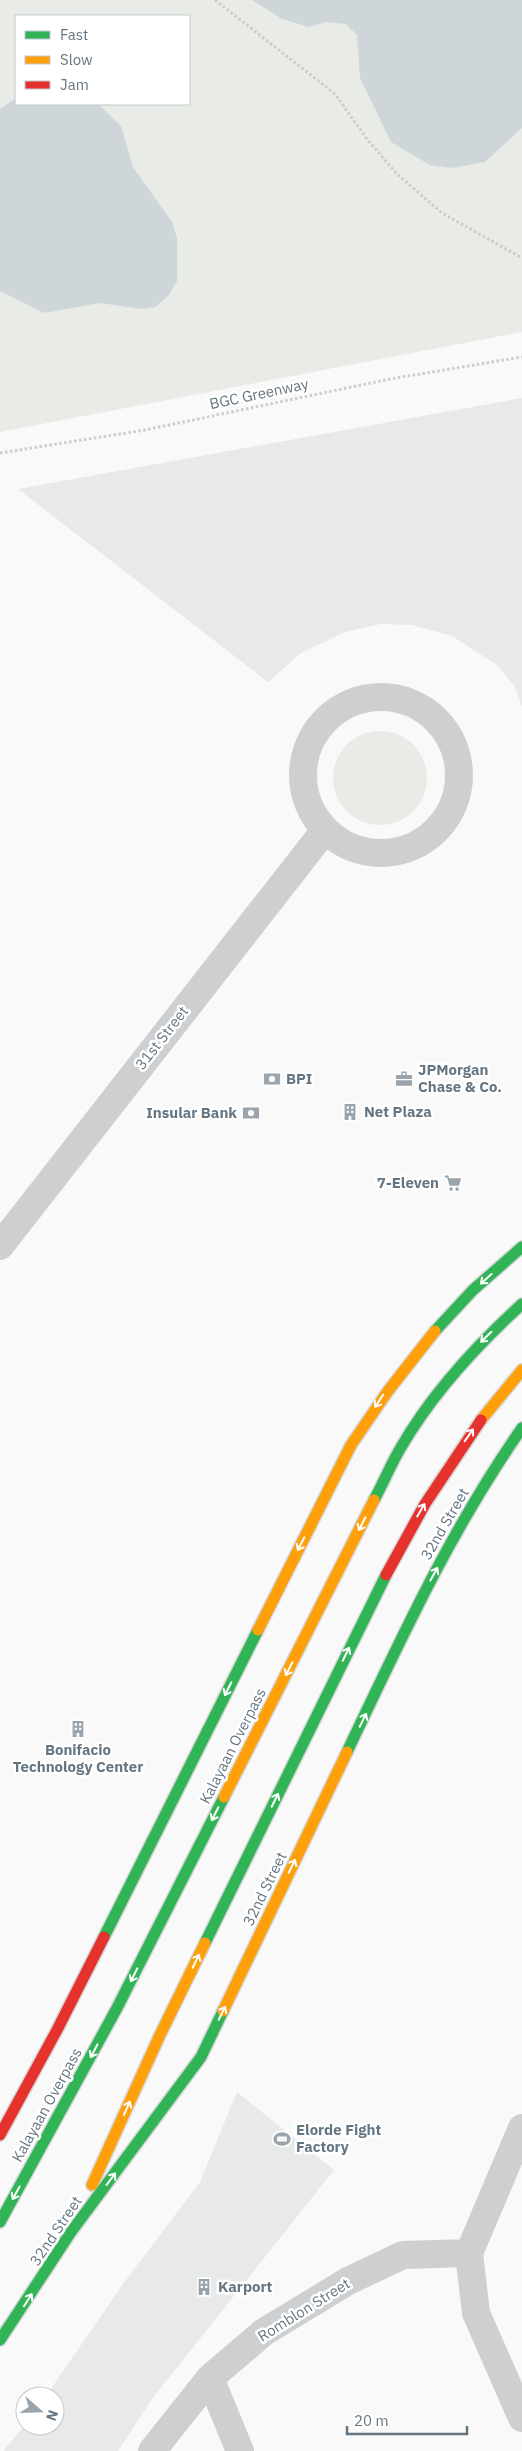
<svg xmlns="http://www.w3.org/2000/svg" width="522" height="2451" font-family="'IBM Plex Sans',sans-serif">
<style>
.built{fill:#e8e9e9}
.green{fill:#e8ebe6;fill-rule:evenodd}
.water{fill:#ced6d9}
.lines{fill:none;stroke-linecap:round;stroke-linejoin:round}
.fast-casing{stroke:#d5d6d7;stroke-width:14}
.slow-casing{stroke:#d5d6d7;stroke-width:14}
.jam-casing{stroke:#d5d6d7;stroke-width:14}
.path{stroke:#cbcccd;stroke-width:3;stroke-dasharray:2.5 2.5;stroke-linecap:butt}
.street{stroke:#cecfd0;stroke-width:28}
.fast{stroke:#30b455;stroke-width:11}
.slow{stroke:#ff9f0a;stroke-width:11}
.jam{stroke:#e5322d;stroke-width:11}
.oneway{stroke:#fff}
.labels{text-anchor:middle;stroke-width:5;stroke-linejoin:round;paint-order:stroke}
.street-label{font-size:15px;fill:#657683;stroke:#fff}
.poi-label{font-size:15px;font-weight:bold;fill:#657683;stroke:#fff;text-anchor:start}
</style>
<rect width="100%" height="100%" fill="#f9f9f9"/>
<path class="built" d="M522 398V707L515 687 497 665 452 636 412 625 381 624 345 632 301 653 268 682 18 489Z
M237 2092 334 2170 152 2399 118 2451H3L25 2425 55 2426V2396H46L123 2284 200 2182Z"/>
<path class="green" d="M0 0H522V332L0 432ZM16 16H189V104H16Z
M333 778a47 47 0 1 1 94 0a47 47 0 1 1-94 0Z"/>
<path class="water" d="M252 0H522V128L485 162 451 168 430 165 391 142 360 78 357 35 346 24 326 22 309 27 282 19Z
M16 98V104H98L121 126 133 167 172 222 177 238V281L168 296 155 307 142 309 100 303 44 313 0 291V109Z"/>
<g class="lines">
<g class="fast-casing">
<path id="fast" d="M435 1331 473 1290 522 1247
M374 1500C383 1484 390 1466 400 1449 431 1395 476 1346 522 1304
M347 1752C400 1641 451 1529 522 1428
M104 1937 258 1630
M205 1943 386 1575
M0 2222 117 2008 224 1797
M0 2340 71 2232 201 2057 223 2011"/>
</g>
<g class="slow-casing">
<path id="slow" d="M481 1420 522 1370
M258 1630 351 1445 388 1391 435 1331
M224 1797 374 1500
M223 2011 347 1752
M92 2185 159 2037 205 1943"/>
</g>
<g class="jam-casing">
<path id="jam" d="M386 1575 425 1504 481 1420
M0 2135 57 2030 104 1937"/>
</g>
<path class="path" d="M215 0 335 94 367 139 396 173 442 213 522 258
M0 453 145 430 390 379 522 357"/>
<path class="street" d="M303 775a78 78 0 1 1 156 0a78 78 0 1 1-156 0Z
M0 1246 325 830
M522 2128 469 2253 476 2313 522 2418
M210 2378 240 2451
M152 2451 210 2378 264 2332 348 2281 403 2255 469 2253"/>
<use href="#fast" class="fast"/>
<use href="#slow" class="slow"/>
<use href="#jam" class="jam"/>
</g>
<defs><path id="oneway-shaft" d="M-6 0H5M1.5-3L5.5 0L1.5 3" fill="none" stroke-width="1.6" stroke-linecap="round" stroke-linejoin="round" transform="scale(1.25)"/></defs>
<g class="oneway">
<use href="#oneway-shaft" transform="translate(486 1279) rotate(138)"/>
<use href="#oneway-shaft" transform="translate(486 1337) rotate(135)"/>
<use href="#oneway-shaft" transform="translate(379 1401) rotate(123)"/>
<use href="#oneway-shaft" transform="translate(469 1435) rotate(-55)"/>
<use href="#oneway-shaft" transform="translate(421 1510) rotate(-60)"/>
<use href="#oneway-shaft" transform="translate(362 1524) rotate(117)"/>
<use href="#oneway-shaft" transform="translate(301 1544) rotate(117)"/>
<use href="#oneway-shaft" transform="translate(434 1574) rotate(-61)"/>
<use href="#oneway-shaft" transform="translate(346 1654) rotate(-64)"/>
<use href="#oneway-shaft" transform="translate(289 1669) rotate(117)"/>
<use href="#oneway-shaft" transform="translate(228 1689) rotate(117)"/>
<use href="#oneway-shaft" transform="translate(363 1720) rotate(-64)"/>
<use href="#oneway-shaft" transform="translate(275 1800) rotate(-64)"/>
<use href="#oneway-shaft" transform="translate(215 1814) rotate(117)"/>
<use href="#oneway-shaft" transform="translate(292 1866) rotate(-64)"/>
<use href="#oneway-shaft" transform="translate(196 1961) rotate(-64)"/>
<use href="#oneway-shaft" transform="translate(134 1975) rotate(117)"/>
<use href="#oneway-shaft" transform="translate(222 2013) rotate(-64)"/>
<use href="#oneway-shaft" transform="translate(94 2051) rotate(118)"/>
<use href="#oneway-shaft" transform="translate(127 2108) rotate(-66)"/>
<use href="#oneway-shaft" transform="translate(111 2179) rotate(-53)"/>
<use href="#oneway-shaft" transform="translate(16 2193) rotate(119)"/>
<use href="#oneway-shaft" transform="translate(28 2300) rotate(-57)"/>
</g>
<defs>
<g id="bank-bare" transform="scale(1.35)"><path d="M-6-4H6V4H-6ZM0-2.3a2.3 2.3 0 1 0 0 4.6a2.3 2.3 0 1 0 0-4.6Z" fill="#99a4ac" stroke="#fff" stroke-width="2.5" paint-order="stroke"/></g>
<g id="office-bare" transform="scale(1.35)"><path d="M-6-3h4V-5.5h4V-3h4V5H-6ZM-1-4.5V-3h2v-1.5ZM-6 0V1H6V0Z" fill="#99a4ac" stroke="#fff" stroke-width="2.5" paint-order="stroke"/></g>
<g id="building-bare" transform="scale(1.35)"><path d="M-4-6H4V6H1V3H-1V6H-4ZM-2.5-4.3h1.7v1.8h-1.7ZM.8-4.3h1.7v1.8H.8ZM-2.5-1h1.7V.8h-1.7ZM.8-1h1.7V.8H.8Z" fill="#99a4ac" stroke="#fff" stroke-width="2.5" paint-order="stroke"/></g>
<g id="supermarket-bare" transform="scale(1.35)"><path d="M-6-5.5h2.5l.6 2H6L4.5 2H-2.5L-4.4-4H-6ZM-1.5 3.2a1.3 1.3 0 1 0 .1 0ZM3 3.2a1.3 1.3 0 1 0 .1 0Z" fill="#99a4ac" stroke="#fff" stroke-width="2.5" paint-order="stroke"/></g>
<g id="stadium-bare" transform="scale(1.35)"><path d="M0-5a6.5 5 0 1 0 0 10a6.5 5 0 1 0 0-10ZM-3.5-1.8h7v3.6h-7Z" fill="#99a4ac" stroke="#fff" stroke-width="2.5" paint-order="stroke"/></g>
</defs>
<g fill-rule="evenodd">
<use href="#bank-bare" x="272" y="1079"/>
<use href="#office-bare" x="404" y="1079"/>
<use href="#building-bare" x="350" y="1112"/>
<use href="#bank-bare" x="251" y="1113"/>
<use href="#supermarket-bare" x="453" y="1183"/>
<use href="#building-bare" x="78" y="1729"/>
<use href="#stadium-bare" x="282" y="2139"/>
<use href="#building-bare" x="204" y="2287"/>
</g>
<g class="labels">
<g class="street-label">
<text transform="translate(259 394) rotate(-12)" y="5">BGC Greenway</text>
<text transform="translate(162 1038) rotate(-52)" y="5">31st Street</text>
<text transform="translate(445 1524) rotate(-60)" y="5">32nd Street</text>
<text transform="translate(233 1746) rotate(-63)" y="5">Kalayaan Overpass</text>
<text transform="translate(265 1889) rotate(-64)" y="5">32nd Street</text>
<text transform="translate(47 2105) rotate(-61)" y="5">Kalayaan Overpass</text>
<text transform="translate(56 2231) rotate(-56)" y="5">32nd Street</text>
<text transform="translate(304 2310) rotate(-32)" y="5">Romblon Street</text>
</g>
<g class="poi-label">
<text x="418" y="1075">JPMorgan<tspan x="418" dy="17">Chase &amp; Co.</tspan></text>
<text x="286" y="1084">BPI</text>
<text x="364" y="1117">Net Plaza</text>
<text x="237" y="1118" text-anchor="end">Insular Bank</text>
<text x="439" y="1188" text-anchor="end">7-Eleven</text>
<text x="78" y="1755" text-anchor="middle">Bonifacio<tspan x="78" dy="17">Technology Center</tspan></text>
<text x="296" y="2135">Elorde Fight<tspan x="296" dy="17">Factory</tspan></text>
<text x="218" y="2292">Karport</text>
</g>
</g>
<rect x="15" y="15" width="175" height="90" fill="#ffffff" stroke="#c1c8cd"/>
<rect x="25" y="31" width="25" height="8" fill="#30b455" stroke="#c1c8cd"/>
<text x="60" y="40" font-size="15" fill="#657683">Fast</text>
<rect x="25" y="56" width="25" height="8" fill="#ff9f0a" stroke="#c1c8cd"/>
<text x="60" y="65" font-size="15" fill="#657683">Slow</text>
<rect x="25" y="81" width="25" height="8" fill="#e5322d" stroke="#c1c8cd"/>
<text x="60" y="90" font-size="15" fill="#657683">Jam</text>
<g transform="translate(40 2411) rotate(110)"><circle r="24" fill="#ffffff" stroke="#c1c8cd"/>
<path d="M0-4L9 19L0 12L-9 19Z" fill="#99a4ac"/>
<text y="-8" font-size="14" font-weight="bold" text-anchor="middle" fill="#657683">N</text>
</g>
<path d="M347 2426v8h120v-8" fill="none" stroke="#657683" stroke-width="2.5"/>
<text x="354" y="2426" font-size="15" fill="#657683" stroke="#ffffff" stroke-width="4" paint-order="stroke">20 m</text>
</svg>
